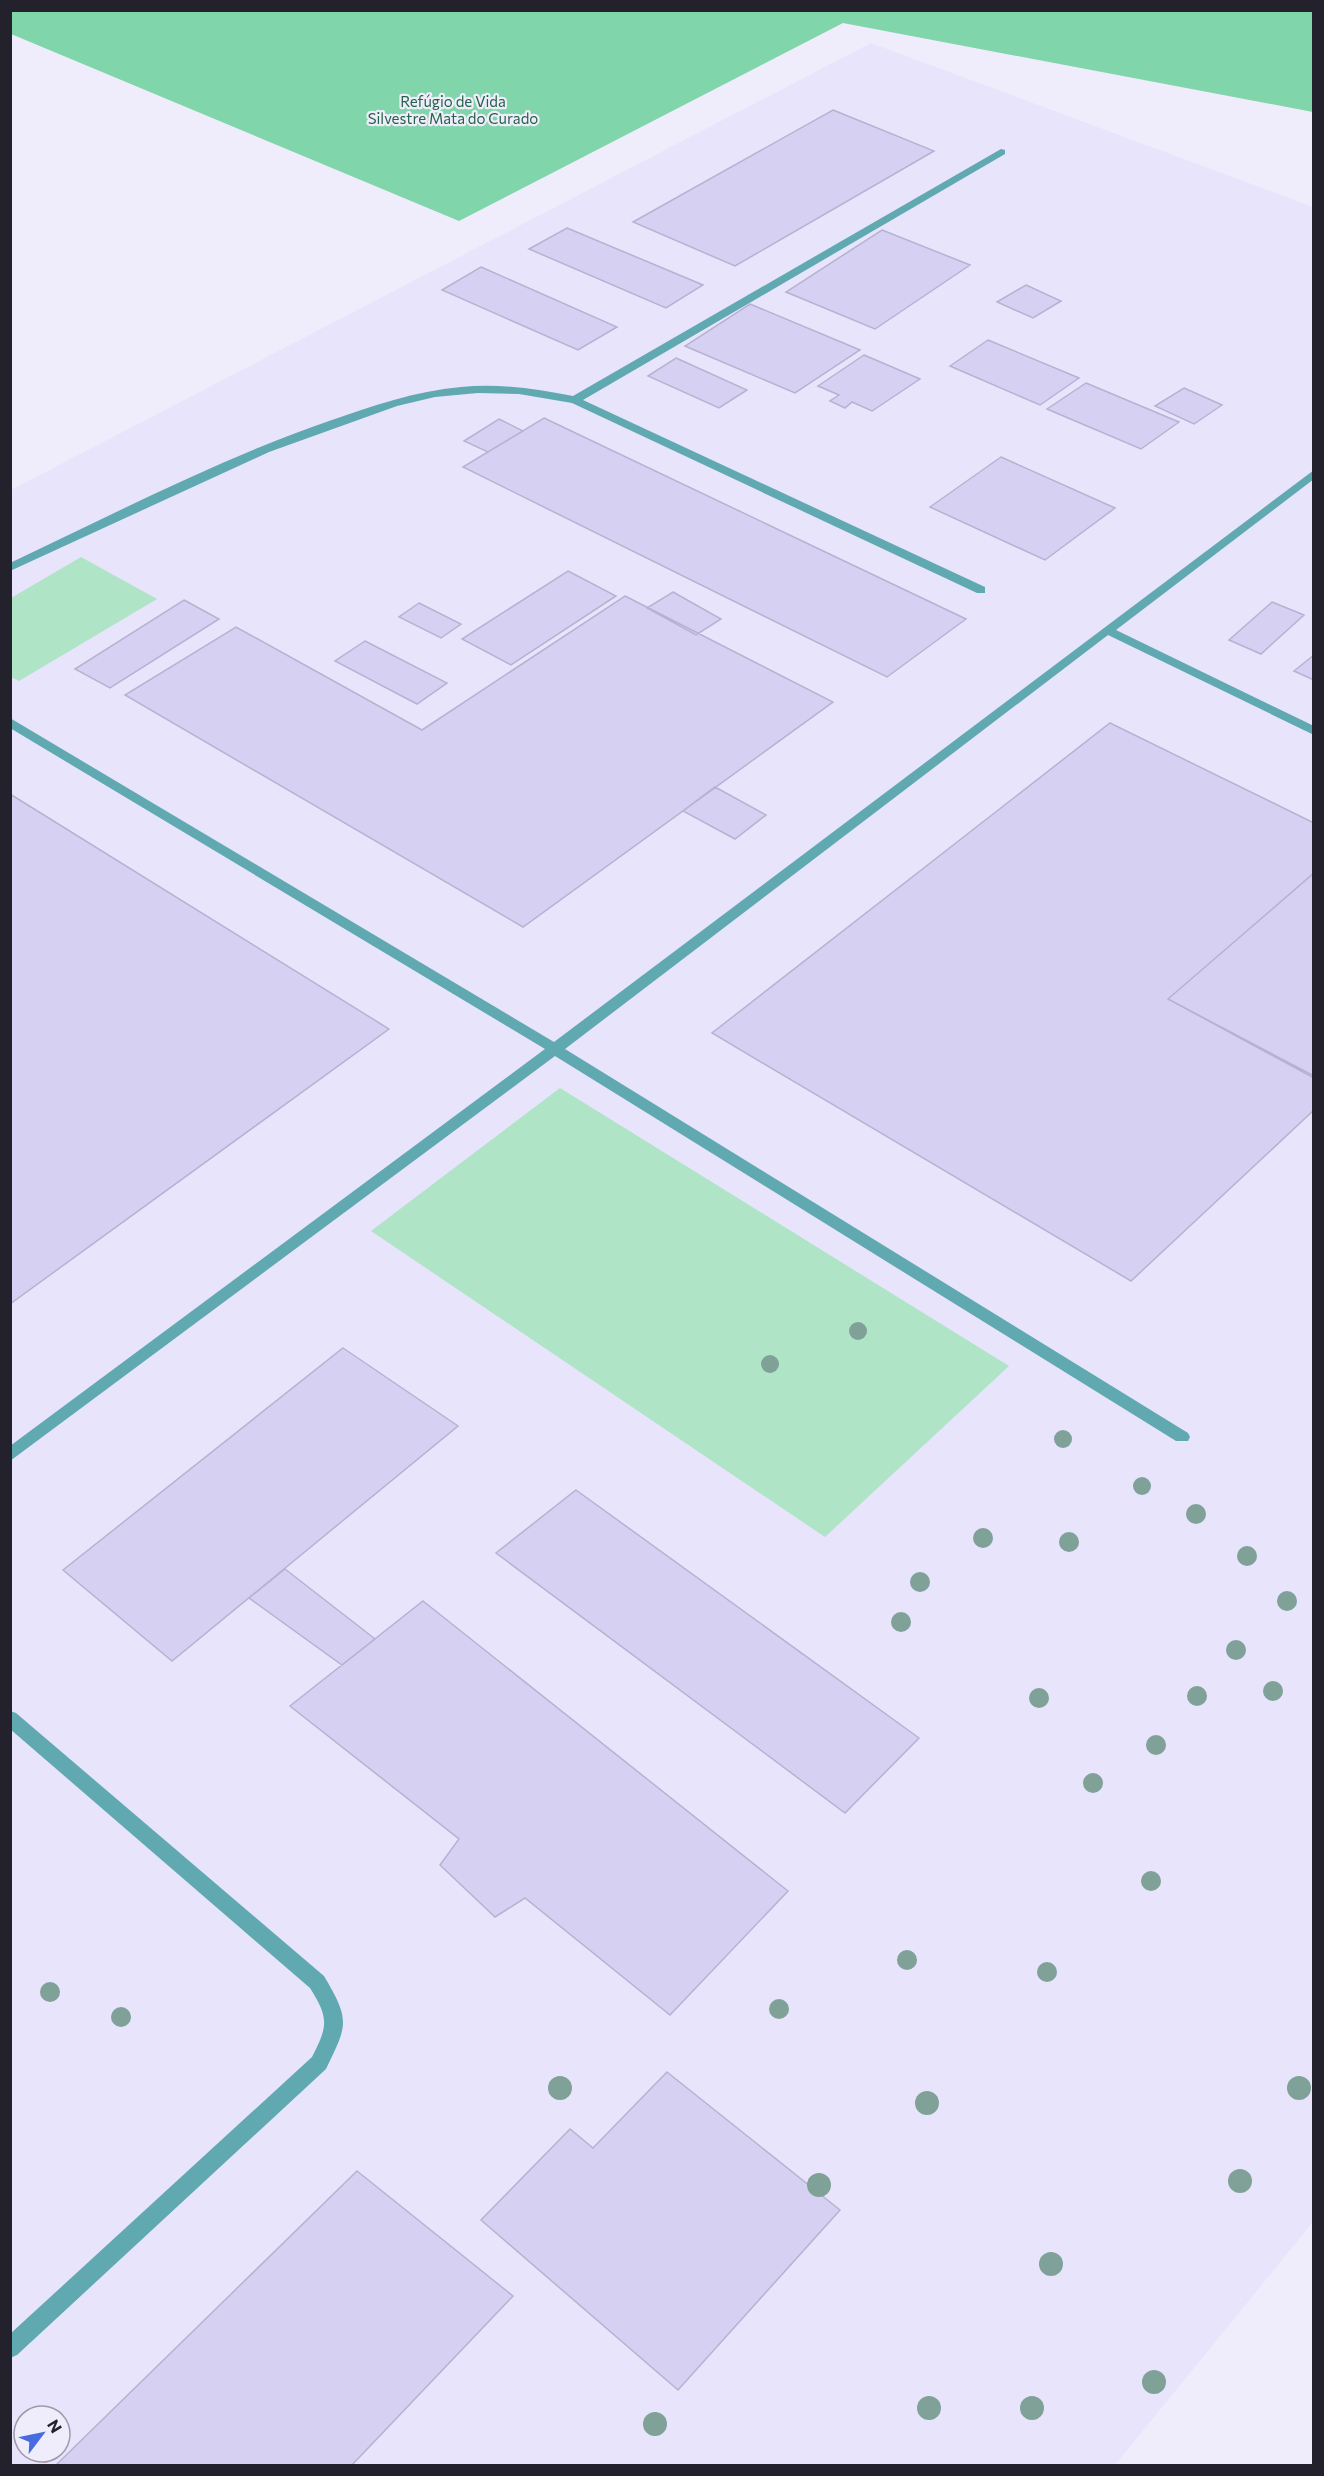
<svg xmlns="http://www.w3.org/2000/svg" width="1324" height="2476" font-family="Commissioner,sans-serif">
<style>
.built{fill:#e7e4fc;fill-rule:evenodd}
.green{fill:#afe4c7}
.forest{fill:#80d5aa}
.building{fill:#d6d1f2;stroke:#b6b2d1;stroke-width:1.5}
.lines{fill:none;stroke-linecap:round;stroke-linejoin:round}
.lane{fill:#60a9b0;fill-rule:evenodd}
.tree{fill:#7fa198}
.labels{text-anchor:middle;stroke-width:4.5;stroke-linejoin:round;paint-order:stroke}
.far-park-label{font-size:15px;fill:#246347;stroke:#efedfb}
</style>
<rect width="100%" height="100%" fill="#efedfb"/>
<path class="built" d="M871 43 1313 207V2222L1115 2465 11 2466V490ZM24 2416H60V2452H24Z"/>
<path class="green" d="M81 557 157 599 19 681 11 677V598Z
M560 1088 1009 1366 825 1537 371 1231Z"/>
<path class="forest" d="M10 11H1313V112L843 23 459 221 11 34Z"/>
<path class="building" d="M833 110 934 151 735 266 633 222Z
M567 228 703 285 666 308 529 249Z
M882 230 970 265 875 329 786 292Z
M481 267 617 327 578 350 442 290Z
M1026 285 1061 301 1033 318 997 302Z
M750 304 860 350 795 393 685 346Z
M988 340 1079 378 1040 405 950 366Z
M864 355 920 379 872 411 852 402 845 408 830 401 839 395 818 386Z
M676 358 747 390 719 408 648 376Z
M1086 383 1179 422 1141 449 1047 409Z
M1184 388 1222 405 1194 424 1155 406Z
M544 418 966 619 887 677 463 467Z
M499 419 523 431 488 452 464 441Z
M1001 457 1115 508 1045 560 930 507Z
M568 571 616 596 511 665 462 639Z
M673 592 721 619 696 635 647 608Z
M625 596 833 702 523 927 125 695 236 627 422 730Z
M184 600 219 619 110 688 75 669Z
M1272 602 1304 615 1261 654 1229 640Z
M419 603 461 624 441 638 399 617Z
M365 641 447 683 417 704 335 661Z
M1314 655V680L1294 671Z
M1110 723 1314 823V873L1168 999 1314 1078V1110L1131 1281 712 1033Z
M715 787 766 815 735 839 683 811Z
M10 794 389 1029 10 1304Z
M1314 873V1076L1168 999Z
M343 1348 458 1426 172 1661 63 1570Z
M576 1490 919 1738 845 1813 496 1553Z
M285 1569 375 1639 342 1665 249 1598Z
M423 1601 788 1891 670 2015 525 1898 495 1917 440 1865 459 1839 290 1706Z
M667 2072 840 2210 678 2390 481 2220 570 2129 593 2148Z
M357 2171 513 2296 351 2466H55Z"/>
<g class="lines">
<path class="lane" d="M1001 149 1005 150V154L583 400 985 587V593H977L572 403 519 394 478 393 435 397 397 406 269 452 10 571V563C116 513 219 459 329 421 372 406 415 391 461 387 499 383 536 389 573 396Z
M1314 470V479L1116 630 1314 726V735L1108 635 565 1049 1188 1433 1190 1437 1188 1441H1176L555 1056 10 1461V1446L545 1049 10 728V718L554 1042Z
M10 1711 16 1713 324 1976C350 2020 348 2024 326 2069L17 2355 10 2358V2334L312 2057C328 2026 329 2018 310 1988L10 1729Z"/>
</g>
<g class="tree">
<circle cx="858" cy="1331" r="9"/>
<circle cx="770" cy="1364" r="9"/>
<circle cx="1063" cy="1439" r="9"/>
<circle cx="1142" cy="1486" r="9"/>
<circle cx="1196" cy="1514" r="10"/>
<circle cx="983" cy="1538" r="10"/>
<circle cx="1069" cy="1542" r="10"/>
<circle cx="1247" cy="1556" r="10"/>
<circle cx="920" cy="1582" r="10"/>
<circle cx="1287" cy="1601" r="10"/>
<circle cx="901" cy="1622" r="10"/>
<circle cx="1236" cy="1650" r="10"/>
<circle cx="1273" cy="1691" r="10"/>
<circle cx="1197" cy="1696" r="10"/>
<circle cx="1039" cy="1698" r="10"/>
<circle cx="1156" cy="1745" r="10"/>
<circle cx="1093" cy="1783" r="10"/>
<circle cx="1151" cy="1881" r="10"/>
<circle cx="907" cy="1960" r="10"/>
<circle cx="1047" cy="1972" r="10"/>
<circle cx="50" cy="1992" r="10"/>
<circle cx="779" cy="2009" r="10"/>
<circle cx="121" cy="2017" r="10"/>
<circle cx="560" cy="2088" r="12"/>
<circle cx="1299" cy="2088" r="12"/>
<circle cx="927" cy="2103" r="12"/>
<circle cx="1240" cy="2181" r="12"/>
<circle cx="819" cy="2185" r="12"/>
<circle cx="1051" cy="2264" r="12"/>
<circle cx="1154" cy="2382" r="12"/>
<circle cx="929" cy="2408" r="12"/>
<circle cx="1032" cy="2408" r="12"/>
<circle cx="655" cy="2424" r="12"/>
</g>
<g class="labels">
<g class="far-park-label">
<text x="453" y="107">Refúgio de Vida<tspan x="453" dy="17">Silvestre Mata do Curado</tspan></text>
</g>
</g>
<rect width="1324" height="2476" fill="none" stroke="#22212c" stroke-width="24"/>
<g transform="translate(42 2434) rotate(58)"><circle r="28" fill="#efedfb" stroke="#9d9ba8" stroke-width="1.5"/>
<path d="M0-4.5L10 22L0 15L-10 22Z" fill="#486cdf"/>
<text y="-9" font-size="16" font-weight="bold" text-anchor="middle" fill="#22212c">N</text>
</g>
</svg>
